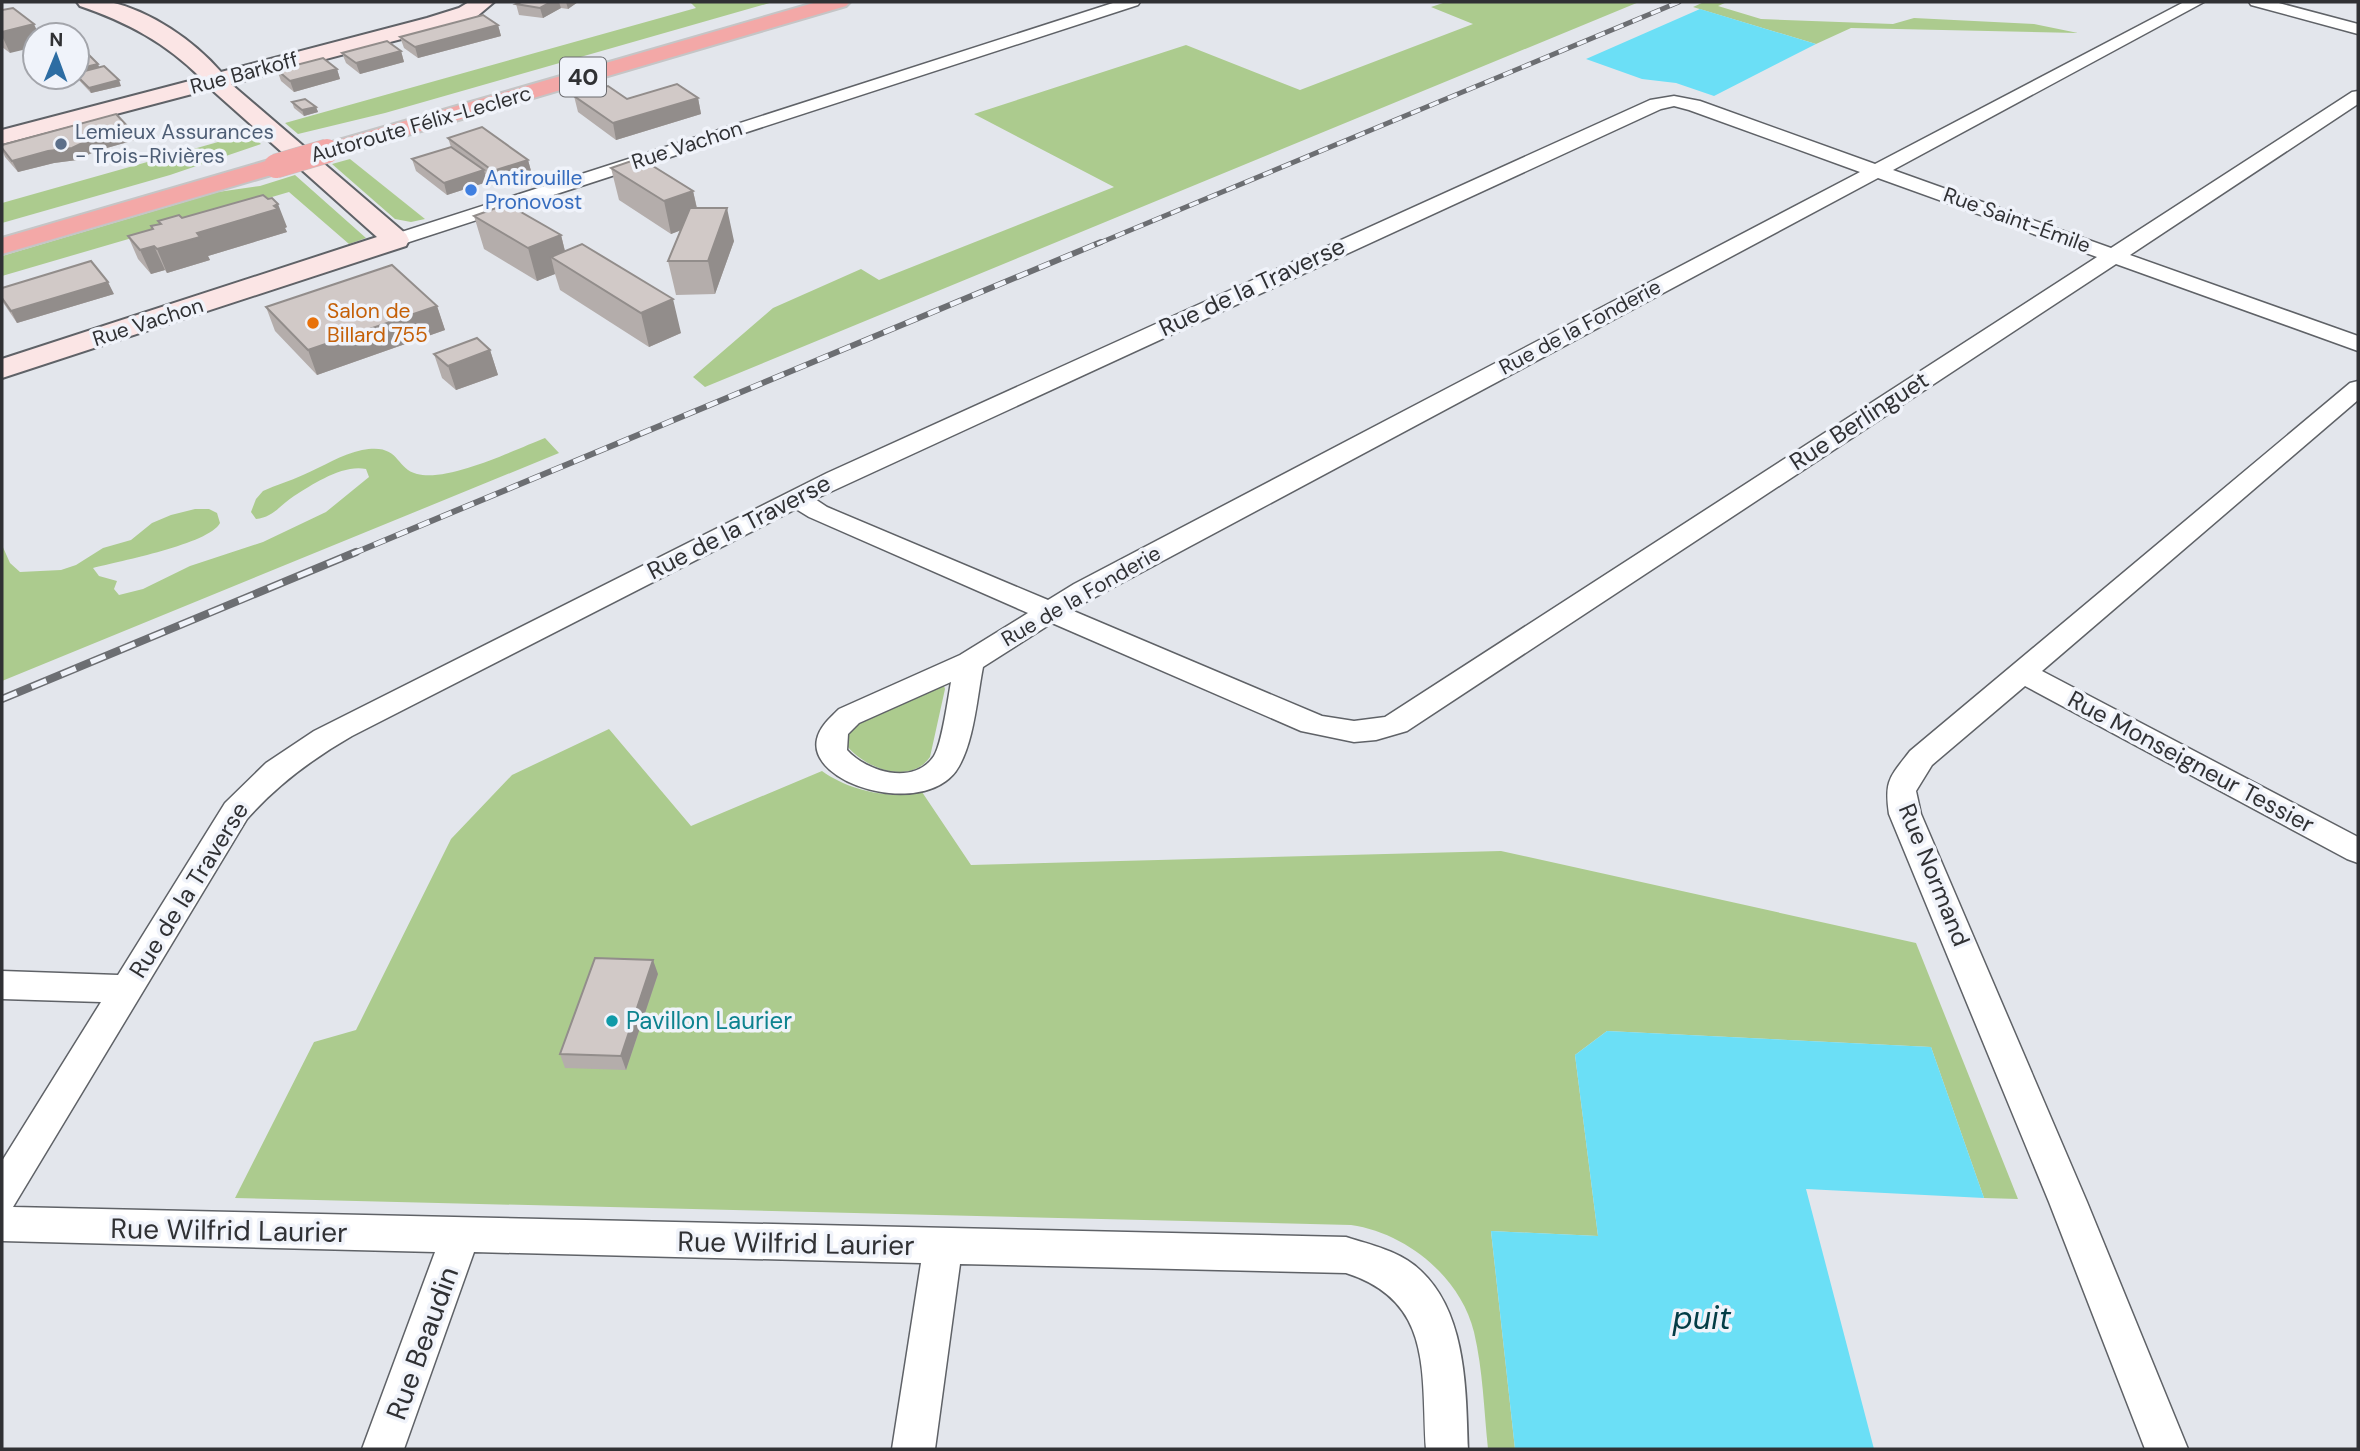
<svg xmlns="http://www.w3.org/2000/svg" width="2360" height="1451" font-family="'DM Sans',sans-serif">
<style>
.green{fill:#accb8e}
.water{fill:#6bdff6}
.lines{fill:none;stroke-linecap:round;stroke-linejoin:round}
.street-casing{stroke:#5f6267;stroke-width:3}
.secondary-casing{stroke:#5f6267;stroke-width:4}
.highway-casing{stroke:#c5c5c6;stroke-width:4}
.street{fill:#fff;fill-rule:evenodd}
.secondary{fill:#fbe5e5;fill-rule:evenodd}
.highway{fill:#f3a8a7;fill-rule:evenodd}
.rail-far2-casing{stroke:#6c6e72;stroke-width:5}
.rail-far1-casing{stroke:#6c6e72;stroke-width:6}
.rail-casing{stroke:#6c6e72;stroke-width:8}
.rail-far2{stroke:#f0f3fa;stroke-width:3.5;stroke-dasharray:10;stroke-linecap:butt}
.rail-far1{stroke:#f0f3fa;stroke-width:4.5;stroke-dasharray:12;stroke-linecap:butt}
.rail{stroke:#f0f3fa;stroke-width:5;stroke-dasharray:16;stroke-linecap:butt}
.highway-bridge-casing{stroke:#c5c5c6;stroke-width:25;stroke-linecap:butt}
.highway-bridge{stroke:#f3a8a7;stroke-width:24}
.wall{fill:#b4adab}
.shaded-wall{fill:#928d8b}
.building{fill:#d1c9c7;stroke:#928d8b;stroke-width:2}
.service-dot{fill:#5c6f8a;stroke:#f0f3fa;stroke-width:2.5}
.shop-dot{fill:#3f7fe0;stroke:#f0f3fa;stroke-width:2.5}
.food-dot{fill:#e8710a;stroke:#f0f3fa;stroke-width:2.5}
.culture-dot{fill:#0f9aa8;stroke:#f0f3fa;stroke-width:2.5}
.labels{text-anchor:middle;stroke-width:7;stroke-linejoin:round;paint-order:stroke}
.far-street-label{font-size:21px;fill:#303134;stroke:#f0f3fa}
.far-service-label{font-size:21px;fill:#4e5e75;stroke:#f0f3fa;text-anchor:start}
.far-shop-label{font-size:21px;fill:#366cbe;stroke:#f0f3fa;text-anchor:start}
.far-food-label{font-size:21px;fill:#c56008;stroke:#f0f3fa;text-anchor:start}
.shield{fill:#f0f3fa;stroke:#6a6b6f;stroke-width:2}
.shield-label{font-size:23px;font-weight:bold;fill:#303134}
.street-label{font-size:24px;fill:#303134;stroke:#f0f3fa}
.culture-label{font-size:24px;fill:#0d838f;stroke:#f0f3fa;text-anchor:start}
.near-street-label{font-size:28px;fill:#303134;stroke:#f0f3fa}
.near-water-label{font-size:32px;font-style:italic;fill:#043d46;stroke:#f0f3fa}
</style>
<rect width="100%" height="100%" fill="#e3e6ec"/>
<path class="green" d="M690 2H773L385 113 298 134 285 123 696 8Z
M1446 2H1639L705 387 693 377 773 308 861 269 879 280 1114 187 974 114 1186 45 1300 90 1473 24 1431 7Z
M1704 2H1727L1718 6 1761 19 1893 24 1914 18 2034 24 2078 33 1851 28 1816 44 1693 7Z
M250 133 261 144 170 175 2 223V203Z
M350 159 425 219 411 222 395 219 332 164Z
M295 175 366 238 349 244 289 192 2 276V256L218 192 260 186Z
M545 438 559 453 2 681V545L10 563 20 572 61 570 76 565 103 548 131 540 152 523 171 515 195 509H209L217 513 220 523C209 544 120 561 93 568L99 576 117 581 114 589 119 595 143 589 190 566 263 542 326 512 369 477 366 469C343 464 313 484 294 496 280 505 274 517 256 519L251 512 256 499 263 491C276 485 290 481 303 475 322 467 342 454 362 450 401 443 394 468 417 474 449 482 514 450 545 438Z
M937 686H944L945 689 930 757C911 785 866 769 848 747L849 733 857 724Z
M609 729 691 826 822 771C848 790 890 800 922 792L971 865 1501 851 1916 943 2018 1199 1984 1198 1931 1047 1607 1031 1575 1055 1598 1236 1491 1231 1515 1449H1488C1484 1411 1483 1370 1474 1332 1460 1276 1406 1233 1351 1225L235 1198 314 1042 356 1030 451 839 512 775Z"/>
<path class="water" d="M1700 9 1816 44 1714 96 1676 83 1642 79 1586 59Z
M1607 1031 1931 1047 1984 1198 1806 1189 1874 1449H1515L1491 1231 1598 1236 1575 1055Z"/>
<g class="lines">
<g class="street-casing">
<path id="street" d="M1116 2H1140L1138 5 403 244H389L386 240 389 236Z
M2184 2H2204L1893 170 2111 248 2352 92 2358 91V104L2130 255 2358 336V351L2116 264 1407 731 1376 740 1354 742 1301 731 1052 623 983 667C977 697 974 745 956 771 921 818 807 784 817 739 820 726 830 718 839 709L960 655 1028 613 809 517 796 509 352 736C312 759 277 785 247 819L13 1207 1346 1237C1371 1245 1400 1251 1420 1270 1467 1313 1466 1391 1468 1449H1426C1421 1373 1434 1301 1346 1273L960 1264 935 1449H892L921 1263 474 1252 404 1449H362L435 1252 2 1241V1161L101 1002 2 999V971L118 975 225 803 266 763 314 731 827 473 1650 100 1674 96 1700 101 1875 164ZM1674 106 1689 110 1860 172 1074 584 1048 600 827 507 815 499 1661 109ZM1878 178 2097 257 1385 717 1354 721 1322 716 1071 610ZM951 682C948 698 942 744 934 756 914 786 867 772 847 750L848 734 859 723Z
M2249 2H2275L2358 24V34L2251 5Z
M2358 381V400L2042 671 2358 837V863L2347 859 2025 686 1932 765 1916 791 1921 814 2087 1202 2188 1449H2145L2049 1202 1889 814C1884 780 1890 777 1910 751L2350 383Z"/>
</g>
<g class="secondary-casing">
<path id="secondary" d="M77 2C87 2 99 0 110 2 151 11 194 41 221 72L427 18 459 8 469 2H494L475 18 443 28 231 84 406 234 409 240 406 246 2 378V359L377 237 211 89 2 144V130L201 78C166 43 127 22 80 6Z"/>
</g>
<g class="highway-casing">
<path id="highway" d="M817 2H850L846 6 336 156 327 158 318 156 315 151 318 146Z
M276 158 285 161 289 166 285 171 2 254V238Z"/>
</g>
<use href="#street" class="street"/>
<use href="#secondary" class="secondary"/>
<use href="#highway" class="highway"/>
<g class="rail-far2-casing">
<path id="rail-far2" d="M1097 244 1679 2"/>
</g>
<g class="rail-far1-casing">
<path id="rail-far1" d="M352 554 1101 242"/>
</g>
<g class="rail-casing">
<path id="rail" d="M2 699 356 552"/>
</g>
<use href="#rail-far2" class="rail-far2"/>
<use href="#rail-far1" class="rail-far1"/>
<use href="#rail" class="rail"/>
<g class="highway-bridge-casing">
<path id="highway-bridge" d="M276 166 327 151"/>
</g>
<use href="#highway-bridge" class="highway-bridge"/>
</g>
<path class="wall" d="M521 2H578L568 9 561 8 543 18 519 15 516 4Z
M2 10 10 53 2 47Z
M498 25 501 36 418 58 404 48 400 37Z
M401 51 404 62 360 74 346 63 342 53Z
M77 56 99 68 121 86 91 93 76 77H77Z
M337 69 340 79 294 92 281 81 277 70Z
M574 96 627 99 698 98 701 114 616 140 578 112Z
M292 102 316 107 318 112 304 116 294 108Z
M130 129 135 140 96 151 77 160 54 163 18 172 5 157 2 150V145Z
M448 138 528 160 531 171 497 182 485 174 487 182 447 195 416 171 412 159 451 147Z
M611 168 693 191 697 208 734 241 715 294 676 295 668 261 681 230 671 234 619 200Z
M474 216 561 235 565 251 681 333 649 347 560 290 555 274 537 281 484 249Z
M158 221 287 227 285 228 287 232 208 256 210 260 167 273 165 270 151 274 138 259 128 236 152 229 151 226 160 224Z
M2 288 114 294 17 323 2 301Z
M437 306 445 330 317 375 275 331 266 307Z
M490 350 498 375 456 390 442 378 434 354Z
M658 974 626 1070 565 1068 560 1054Z"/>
<path class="shaded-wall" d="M551 2H559L561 8 543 18 540 8Z
M566 2H578L568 9Z
M34 24 39 35H35V47L10 53 2 36V32Z
M498 25 501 36 418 58 415 47Z
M401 51 404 62 360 74 356 63Z
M98 64 100 69 77 75V69Z
M337 69 340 79 294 92 290 81Z
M44 77H69L43 83 41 78Z
M119 80 121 86 91 93 89 88Z
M698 98 701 114 616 140 613 123Z
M316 107 318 112 304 116 302 110Z
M130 129 135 140 96 151 77 160 54 163 18 172 12 161Z
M528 160 531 171 497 182 493 171Z
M484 170 487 182 447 195 444 183Z
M693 191 700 223 671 234 664 201Z
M278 204 287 227 285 228 287 232 208 256 210 260 167 273 157 249 197 233Z
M727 208 734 241 715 294 708 261Z
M561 235 569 268 551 257 555 274 537 281 528 248Z
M154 246 165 270 151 274 140 250Z
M108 282 114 294 17 323 11 311Z
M673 299 681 333 649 347 641 313Z
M437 306 445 330 317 375 308 350Z
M490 350 498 375 456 390 448 366Z
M653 960 658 974 626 1070 621 1056Z"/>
<path class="building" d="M521 2H551L540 8 516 4Z
M13 8 34 24 2 32V10Z
M483 15 498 25 415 47 400 37Z
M387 41 401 51 356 63 342 53Z
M87 53 98 64 77 69V56Z
M323 58 337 69 290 81 277 70Z
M104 66 119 80 89 88 77 76V73Z
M677 84 698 98 613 123 574 96 608 86 627 99Z
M305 99 316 107 302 110 292 102Z
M116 114 130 129 91 139 72 148 48 151 12 161 2 148V145Z
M482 127 528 160 493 171 448 138Z
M451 147 484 170 444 183 412 159Z
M640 158 693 191 664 201 611 168Z
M263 195 268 199 272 198 278 204 274 206 278 209 197 233 200 237 157 249 154 246 140 250 128 236 153 229 151 226 161 224 158 221 179 215 182 218Z
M507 204 561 235 528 248 474 216Z
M690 208H727L708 261H668Z
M582 244 673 299 641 313 551 257Z
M91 261 108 282 11 311 2 298V288Z
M392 265 437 306 308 350 266 307Z
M477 338 490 350 448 366 434 354Z
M595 958 653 960 621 1056 560 1054Z"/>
<circle class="service-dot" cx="61" cy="144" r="7"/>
<circle class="shop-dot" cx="471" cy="190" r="7"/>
<circle class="food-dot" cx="313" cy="323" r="7"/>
<circle class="culture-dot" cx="612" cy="1021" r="7"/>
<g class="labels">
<g class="far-street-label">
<text transform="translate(244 73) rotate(-15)" y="7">Rue Barkoff</text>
<text transform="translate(421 124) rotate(-16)" y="7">Autoroute Félix-Leclerc</text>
<text transform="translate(687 145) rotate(-18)" y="7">Rue Vachon</text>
<text transform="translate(2017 220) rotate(20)" y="7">Rue Saint-Émile</text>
<text transform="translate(148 322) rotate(-18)" y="7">Rue Vachon</text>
<text transform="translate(1580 327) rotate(-28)" y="7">Rue de la Fonderie</text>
<text transform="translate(1081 596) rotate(-30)" y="7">Rue de la Fonderie</text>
</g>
<g class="far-service-label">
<text x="75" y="139">Lemieux Assurances<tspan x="75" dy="24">- Trois-Rivières</tspan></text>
</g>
<g class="far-shop-label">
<text x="485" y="185">Antirouille<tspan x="485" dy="24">Pronovost</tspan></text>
</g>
<g class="far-food-label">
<text x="327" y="318">Salon de<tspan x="327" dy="24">Billard 755</tspan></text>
</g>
<rect class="shield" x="560" y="57.5" width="46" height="39" rx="5"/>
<g class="shield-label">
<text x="583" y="85">40</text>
</g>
<g class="street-label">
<text transform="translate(1252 287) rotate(-25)" y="8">Rue de la Traverse</text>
<text transform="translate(1859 421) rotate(-33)" y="8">Rue Berlinguet</text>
<text transform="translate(739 527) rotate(-27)" y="8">Rue de la Traverse</text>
<text transform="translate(2191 762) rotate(28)" y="8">Rue Monseigneur Tessier</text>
<text transform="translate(1934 875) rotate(68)" y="8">Rue Normand</text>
<text transform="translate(189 890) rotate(-58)" y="8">Rue de la Traverse</text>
</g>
<g class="culture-label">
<text x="626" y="1029">Pavillon Laurier</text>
</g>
<g class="near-street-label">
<text transform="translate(229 1230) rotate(1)" y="10">Rue Wilfrid Laurier</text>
<text transform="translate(796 1243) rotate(1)" y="10">Rue Wilfrid Laurier</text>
<text transform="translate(422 1343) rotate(-70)" y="10">Rue Beaudin</text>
</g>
<g class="near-water-label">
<text x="1702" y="1329">puit</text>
</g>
</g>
<rect width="2360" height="1451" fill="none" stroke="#303134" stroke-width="7"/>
<g transform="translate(56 56) rotate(1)"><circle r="33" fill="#f0f3fa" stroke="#a3a5ab" stroke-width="2"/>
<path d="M0-5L12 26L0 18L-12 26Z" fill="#2d6da3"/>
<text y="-10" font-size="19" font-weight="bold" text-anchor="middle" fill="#303134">N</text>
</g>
</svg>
